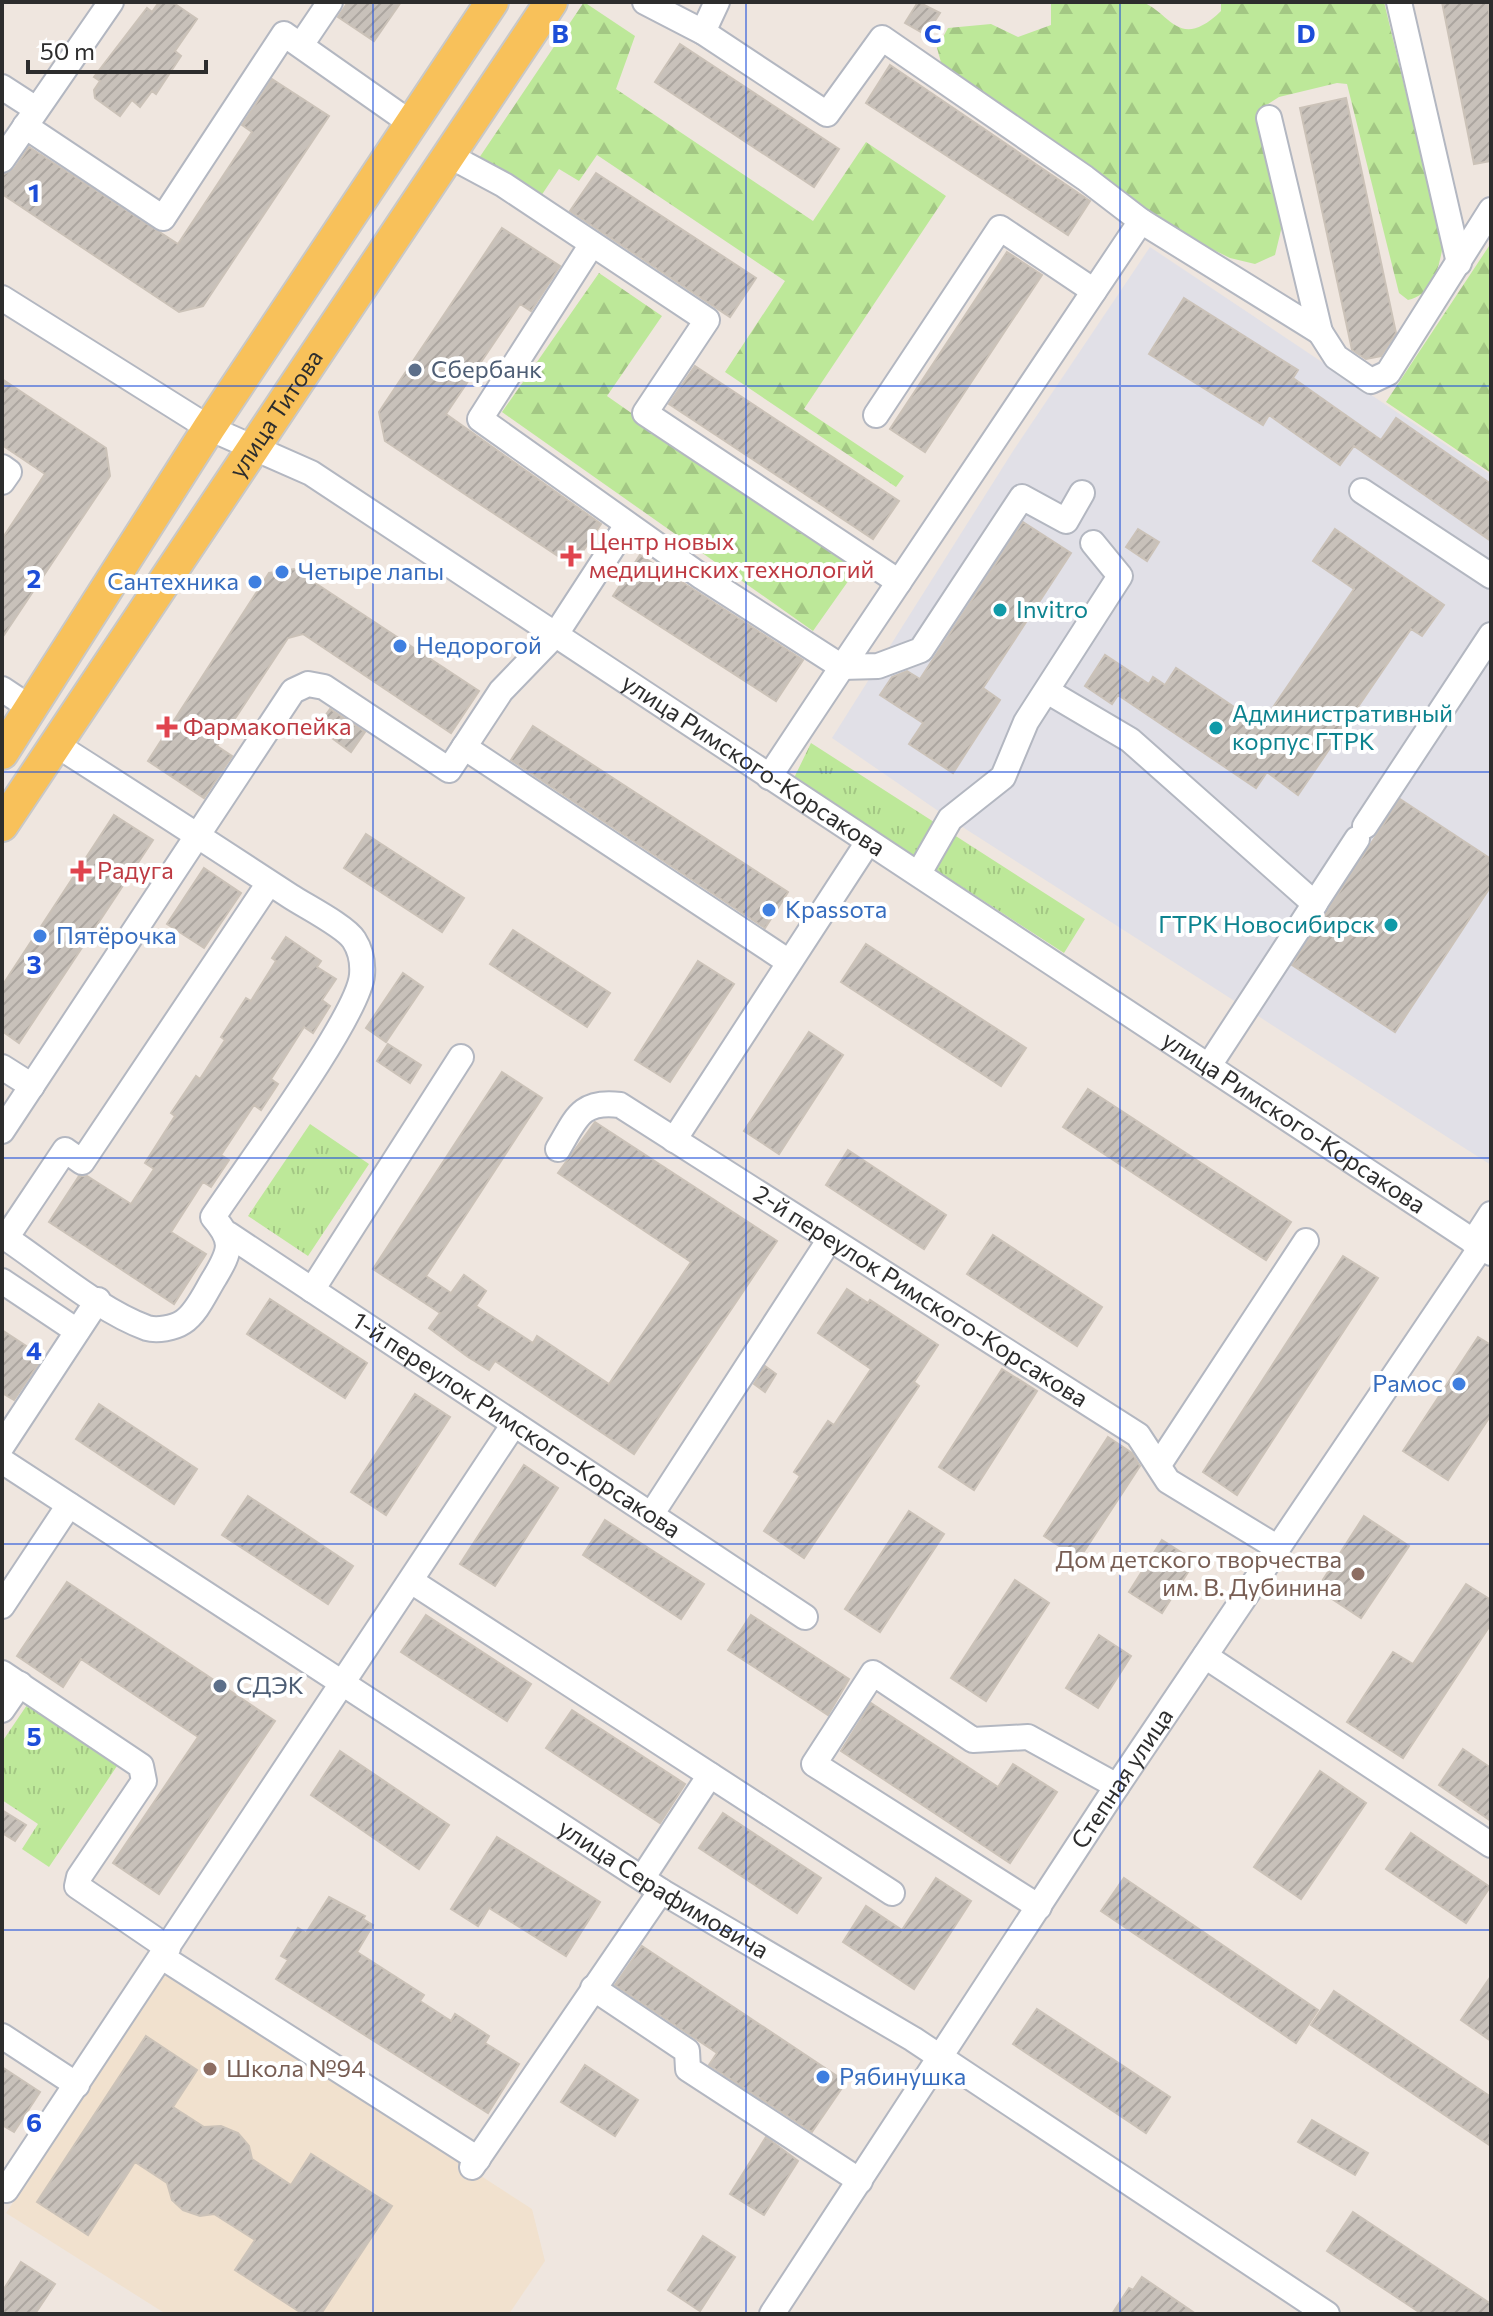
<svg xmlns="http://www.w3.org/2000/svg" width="1493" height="2316" font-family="Commissioner,sans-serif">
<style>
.industrial{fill:#e1e0e7}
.education{fill:#f1e1ce}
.grass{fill:url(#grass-tufts)}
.forest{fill:url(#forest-firs)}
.building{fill:url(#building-hatch);stroke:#cbc2b8;stroke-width:2}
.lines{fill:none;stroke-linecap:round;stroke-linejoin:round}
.minor-casing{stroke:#b3b7c1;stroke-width:28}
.major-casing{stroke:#c8c8c8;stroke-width:36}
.minor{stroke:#fff;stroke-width:24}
.major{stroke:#f8c15a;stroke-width:32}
.grid{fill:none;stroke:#1d4ed8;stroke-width:2;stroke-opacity:0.55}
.service-dot{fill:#5c6f8a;stroke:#fff;stroke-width:3}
.health-dot{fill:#e0444e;stroke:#fff;stroke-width:3}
.shop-dot{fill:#3f7fe0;stroke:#fff;stroke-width:3}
.culture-dot{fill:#0f9aa8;stroke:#fff;stroke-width:3}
.education-dot{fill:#8d6e63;stroke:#fff;stroke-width:3}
.labels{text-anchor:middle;stroke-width:8;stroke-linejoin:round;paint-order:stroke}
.service-label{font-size:24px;fill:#4e5e75;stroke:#fff;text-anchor:start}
.street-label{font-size:24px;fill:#2d2d2d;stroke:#fff}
.health-label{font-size:24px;fill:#be3a42;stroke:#fff;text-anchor:start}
.shop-label{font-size:24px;fill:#366cbe;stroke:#fff;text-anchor:start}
.culture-label{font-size:24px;fill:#0d838f;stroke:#fff;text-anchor:start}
.education-label{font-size:24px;fill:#785e54;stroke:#fff;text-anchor:end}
.grid-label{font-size:26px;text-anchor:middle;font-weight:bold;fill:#1d4ed8;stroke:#fff;stroke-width:8;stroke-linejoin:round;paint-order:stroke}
</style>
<defs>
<pattern id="grass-tufts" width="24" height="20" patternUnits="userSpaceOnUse" patternTransform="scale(2)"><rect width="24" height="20" fill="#bde899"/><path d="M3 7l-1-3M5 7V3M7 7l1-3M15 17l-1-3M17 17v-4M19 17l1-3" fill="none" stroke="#a3c784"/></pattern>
<pattern id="forest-firs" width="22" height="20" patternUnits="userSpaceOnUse" patternTransform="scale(2)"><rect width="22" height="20" fill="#bde899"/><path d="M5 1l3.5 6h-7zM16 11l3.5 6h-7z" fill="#a3c784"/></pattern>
<pattern id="building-hatch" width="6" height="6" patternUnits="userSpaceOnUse" patternTransform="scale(2)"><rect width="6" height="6" fill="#c8c1ba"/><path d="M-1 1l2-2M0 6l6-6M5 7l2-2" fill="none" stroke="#aca6a0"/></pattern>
</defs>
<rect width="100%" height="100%" fill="#efe6df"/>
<path class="industrial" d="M1150 247 1491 475V1165L950 819 832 738 1013 451Z"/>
<path class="education" d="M166 1972 532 2209 545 2261 509 2314H166L6 2213Z"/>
<path class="grass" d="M811 743 1085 919 1064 953 794 778Z
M310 1124 369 1164 308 1256 248 1216Z
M27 1705 117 1766 49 1867 22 1849 38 1824 2 1800V1742Z"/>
<path class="forest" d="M584 2 635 36 616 89 813 221 866 142 946 196 804 409 904 476 896 487 725 372 785 281 597 155 579 181 559 169 537 202 477 161Z
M1051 2C1079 2 1112 0 1140 2 1169 8 1177 54 1221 11V2H1384L1443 245C1439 267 1433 295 1408 300L1399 293 1347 84 1337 83 1279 97 1260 109 1259 119 1282 226 1275 255 1255 264 1230 258 1177 232 942 66 937 48 948 28 991 24 1018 37 1051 25Z
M1491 243V473L1386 402Z
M599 273 662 316 607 396 856 570 813 631 502 412Z"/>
<path class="building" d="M159 2H172L197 19 175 51 181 56 156 94 152 91 140 107 132 100 120 116 95 98 94 90 100 81 94 77 147 8 152 12Z
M348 2H401L374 41 338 17Z
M918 2 940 13 926 35 905 23Z
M1442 2H1489L1491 161 1474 164Z
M680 44 839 149 814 187 655 82Z
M890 65 1090 201 1068 235 866 103Z
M272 79 329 116 203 306 179 312 2 194V175L14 169 29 147 178 244 252 132 242 125Z
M1346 98 1396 333 1381 356 1366 359 1352 350 1300 108Z
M596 173 756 278 730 317 570 211Z
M502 228 560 266 531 311 520 304 446 414 601 524 573 566 385 441 379 412Z
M1007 252 1042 275 925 452 890 429Z
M1184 298 1298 370 1293 378 1381 440 1396 418 1491 484V541L1354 446 1340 465 1269 415 1263 425 1149 354Z
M695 366 899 501 873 539 669 404Z
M2 379 106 448 110 476 2 638V539L45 474 2 445Z
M1023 522 1071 553 983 688 1000 700 953 773 909 744 923 723 880 695 892 677 907 671 920 679Z
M1138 529 1159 542 1147 561 1126 547Z
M1335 529 1444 605 1422 636 1411 629 1298 795 1267 772 1256 788 1118 695 1112 704 1085 686 1105 655 1149 684 1153 677 1165 685 1176 668 1261 725 1354 589 1313 561Z
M640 555 803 660 776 701 613 596Z
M294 569 479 691 451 733 303 634 288 638 217 746 232 756 204 798 148 761 269 573Z
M330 709 365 732 351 752 317 727Z
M533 726 788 892 765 928 511 760Z
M1400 799 1491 859V886L1395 1032 1292 965Z
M114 815 153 840 19 1043 2 1031V986Z
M366 834 464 898 442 932 344 868Z
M204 868 241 893 204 948 167 924Z
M513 930 610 993 587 1027 490 964Z
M286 937 321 961 317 967 336 979 322 1000 330 1006 313 1033 304 1027 271 1079 278 1084 261 1110 254 1105 221 1155 229 1160 211 1187 203 1182 171 1232 206 1254 174 1304 49 1222 79 1176H87L131 1204 154 1169 145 1163 175 1116 171 1113 196 1076 200 1079 225 1040 221 1037 246 998 251 1001 276 961 272 958Z
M866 944 1026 1048 1001 1086 841 982Z
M698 961 734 984 670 1082 635 1060Z
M403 973 423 987 386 1042 366 1028Z
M809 1032 843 1055 779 1154 744 1131Z
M388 1044 421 1065 410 1083 377 1061Z
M502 1072 542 1098 426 1276 451 1293 464 1275 486 1291 476 1306 533 1343 537 1336 609 1384 691 1262 558 1173 595 1122 777 1241 634 1454 495 1361 489 1370 468 1357 429 1328 440 1313 373 1269Z
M1088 1089 1291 1222 1266 1260 1063 1127Z
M848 1150 946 1215 924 1249 826 1185Z
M993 1235 1102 1307 1077 1346 967 1274Z
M1343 1256 1378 1278 1237 1495 1203 1472Z
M847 1289 868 1303 870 1300 938 1345 914 1382 919 1386 804 1558 764 1531 800 1476 794 1472 828 1421 834 1425 871 1369 818 1333Z
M270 1299 367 1363 345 1398 247 1334Z
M2 1330 43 1357 14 1400 2 1393Z
M1478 1337 1491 1345V1415L1448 1480 1403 1451Z
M765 1366 776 1374 765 1392 754 1384Z
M1002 1369 1037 1391 974 1490 939 1467Z
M415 1394 450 1417 386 1515 351 1492Z
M99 1404 197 1469 174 1504 76 1439Z
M1108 1437 1132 1453 1140 1466 1079 1559 1044 1536Z
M524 1465 558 1488 495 1586 460 1564Z
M248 1496 353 1566 328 1604 222 1535Z
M909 1511 944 1534 880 1632 845 1609Z
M1364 1516 1409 1546 1361 1618 1317 1589Z
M605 1520 704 1584 681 1619 583 1555Z
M1162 1540 1195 1561 1162 1613 1129 1592Z
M1015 1580 1049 1603 986 1701 951 1678Z
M67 1582 275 1721 159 1894 113 1863 198 1737 81 1659 63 1687 17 1656Z
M1466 1584 1491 1600V1624L1403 1758 1347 1722 1393 1652 1413 1664Z
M426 1615 531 1684 507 1721 401 1652Z
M751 1615 849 1679 828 1715 728 1650Z
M1099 1635 1131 1656 1098 1708 1066 1688Z
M871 1703 998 1787 1013 1764 1057 1792 1010 1863 841 1751Z
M572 1710 685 1784 660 1823 546 1748Z
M1463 1749 1491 1768V1821L1439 1785Z
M340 1751 449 1825 419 1869 311 1795Z
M1320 1771 1366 1803 1301 1899 1254 1867Z
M2 1810 26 1825 15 1841 2 1833Z
M723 1813 821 1878 797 1913 699 1848Z
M1411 1833 1490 1887 1466 1923 1386 1869Z
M497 1837 600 1902 566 1956 489 1908 478 1926 451 1909Z
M936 1878 971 1901 914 1989 843 1942 866 1906 902 1930Z
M1124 1878 1318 2010 1296 2043 1101 1911Z
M329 1897 365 1916 363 1919 373 1925 357 1952 424 1995 420 2001 451 2021 455 2014 489 2036 485 2043 519 2064 488 2113 276 1979 288 1960 281 1956 298 1928 306 1933Z
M642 1946 846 2082 812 2132 709 2065 717 2053 615 1985Z
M1491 1976V2041L1461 2020Z
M1334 1991 1491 2097V2146L1311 2025Z
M1037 2009 1170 2097 1146 2133 1013 2044Z
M146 2036 197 2070 173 2107 204 2127 221 2126 238 2133 249 2146 252 2159 291 2185 311 2154 392 2206 321 2314H303L235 2270 255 2240 214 2214 200 2216 183 2210 172 2200 167 2183 135 2162 88 2235 37 2202Z
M585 2065 638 2100 615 2136 561 2102Z
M2 2067 40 2092 14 2132 2 2125Z
M1312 2120 1368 2153 1355 2175 1298 2142Z
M766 2137 798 2161 764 2215 730 2194Z
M1353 2212 1491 2304V2314H1422L1327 2251Z
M703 2236 735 2257 700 2311 668 2290Z
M21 2262 55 2284 35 2314H2V2292Z
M1142 2277 1196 2314H1112L1129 2288 1133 2290Z"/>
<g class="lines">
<g class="minor-casing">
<g id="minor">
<path d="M645 2 703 32 827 114 882 38 1085 178 1141 221 1320 332 1269 118"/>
<path d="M1399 2 1459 263"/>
<path d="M703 32 717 2"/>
<path d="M301 45 330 2"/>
<path d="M2 87 36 109"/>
<path d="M25 126 163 218 284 34 412 124"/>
<path d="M448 155 504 185 707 320 645 413 899 582"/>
<path d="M2 160 111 2"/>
<path d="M592 244 480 419 702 577 842 667 769 777"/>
<path id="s1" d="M2 298 209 428 311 473 1491 1253"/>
<path d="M1320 332 1336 357 1371 381 1388 373 1491 210"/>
<path d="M876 415 1000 228 1094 291"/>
<path d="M2 467 9 472 2 482"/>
<path d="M1362 491 1491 576"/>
<path d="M1082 493 1066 521 1022 497 921 650 878 666 842 667 1141 221"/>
<path d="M2 689 32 709"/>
<path d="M1047 691 1130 740 1315 904"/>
<path d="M55 744C134 794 212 845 290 896 305 906 345 926 354 940 361 951 363 963 362 975 359 1016 242 1173 213 1217 234 1241 231 1250 215 1277 206 1291 197 1313 183 1322 174 1328 157 1331 147 1328 100 1311 48 1266 6 1238L65 1150 82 1162 269 883"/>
<path d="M464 747 789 962"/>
<path d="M1365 826 1491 635"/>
<path d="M919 873 950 819 1003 777 1026 722 1120 576 1093 543"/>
<path d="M1210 1064 1357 839"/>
<path d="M2 1067 32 1086"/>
<path d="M2 1131 293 691 308 684 324 687 449 770 501 691 556 634 627 525"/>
<path d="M674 1140 868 842"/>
<path id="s2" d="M558 1149C576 1119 580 1100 620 1105L1138 1435 1168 1481 1278 1548"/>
<path id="s3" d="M228 1234 805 1617"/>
<path d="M1473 1242 1491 1214"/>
<path d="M2 1281 77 1331"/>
<path d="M312 1290 461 1057"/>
<path d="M2 1446 98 1300"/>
<path id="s4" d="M2 1461 661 1891 913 2039 1327 2314"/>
<path d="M1160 1463 1306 1241"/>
<path d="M651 1515 830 1239"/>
<path d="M411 1581 892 1893"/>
<path d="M2 1606 69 1505"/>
<path d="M1205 1656 1491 1845"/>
<path d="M2 1673 141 1766 144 1781 79 1877 77 1886 168 1948"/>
<path d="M2 1710 20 1684"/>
<path d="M643 1877 710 1775"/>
<path d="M1039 1907 814 1764 873 1673 973 1740 1028 1737 1117 1786"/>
<path d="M162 1957 478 2159"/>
<path d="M593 1988 687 2051 688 2069 860 2181"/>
<path d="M2 2036 77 2085"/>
<path d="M472 2167 661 1891"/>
<path d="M6 2190 514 1424"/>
<path id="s5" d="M772 2314 1117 1786 1481 1247"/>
</g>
</g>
<g class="major-casing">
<g id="major">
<path d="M2 753 209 428 492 2"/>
<path id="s6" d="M2 825 551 2"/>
</g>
</g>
<use href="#minor" class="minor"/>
<use href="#major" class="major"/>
</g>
<path class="grid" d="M373 2V2314M746 2V2314M1120 2V2314M2 386H1491M2 772H1491M2 1158H1491M2 1544H1491M2 1930H1491"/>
<g class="service-dot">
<circle cx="415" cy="370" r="8"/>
<circle cx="220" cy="1686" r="8"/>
</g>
<g class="health-dot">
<path d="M567 544h8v8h8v8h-8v8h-8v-8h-8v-8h8z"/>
<path d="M163 715h8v8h8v8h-8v8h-8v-8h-8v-8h8z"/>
<path d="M77 859h8v8h8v8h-8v8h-8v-8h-8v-8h8z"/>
</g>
<g class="shop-dot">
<circle cx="282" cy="572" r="8"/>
<circle cx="255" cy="582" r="8"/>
<circle cx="400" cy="646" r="8"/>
<circle cx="769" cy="910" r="8"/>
<circle cx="40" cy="936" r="8"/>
<circle cx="1459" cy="1384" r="8"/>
<circle cx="823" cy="2077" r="8"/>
</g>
<g class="culture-dot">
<circle cx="1000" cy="610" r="8"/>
<circle cx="1216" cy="728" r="8"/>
<circle cx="1391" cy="925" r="8"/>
</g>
<g class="education-dot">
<circle cx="1358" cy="1574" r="8"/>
<circle cx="210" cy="2069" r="8"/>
</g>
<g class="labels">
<g class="service-label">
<text x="431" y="378">Сбербанк</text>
<text x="236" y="1694">СДЭК</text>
</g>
<g class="street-label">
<text dy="8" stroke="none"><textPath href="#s6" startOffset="494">улица Титова</textPath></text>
<text dy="8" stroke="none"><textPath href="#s1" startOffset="886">улица Римского-Корсакова</textPath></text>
<text dy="8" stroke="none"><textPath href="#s1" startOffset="1534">улица Римского-Корсакова</textPath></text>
<text dy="8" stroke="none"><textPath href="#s2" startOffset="440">2-й переулок Римского-Корсакова</textPath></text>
<text dy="8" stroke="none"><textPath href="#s3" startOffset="346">1-й переулок Римского-Корсакова</textPath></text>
<text dy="8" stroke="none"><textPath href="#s5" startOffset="640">Степная улица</textPath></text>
<text dy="8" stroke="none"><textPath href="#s4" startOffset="788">улица Серафимовича</textPath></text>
</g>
<g class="health-label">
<text x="589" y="550">Центр новых<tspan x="589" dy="28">медицинских технологий</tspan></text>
<text x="183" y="735">Фармакопейка</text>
<text x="97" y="879">Радуга</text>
</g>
<g class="shop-label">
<text x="298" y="580">Четыре лапы</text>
<text x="239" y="590" text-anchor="end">Сантехника</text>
<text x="416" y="654">Недорогой</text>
<text x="785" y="918">Краssота</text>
<text x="56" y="944">Пятёрочка</text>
<text x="1443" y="1392" text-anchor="end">Рамос</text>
<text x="839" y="2085">Рябинушка</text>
</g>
<g class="culture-label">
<text x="1016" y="618">Invitro</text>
<text x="1232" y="722">Административный<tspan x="1232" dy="28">корпус ГТРК</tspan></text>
<text x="1375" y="933" text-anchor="end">ГТРК Новосибирск</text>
</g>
<g class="education-label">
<text x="1342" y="1568">Дом детского творчества<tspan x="1342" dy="28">им. В. Дубинина</tspan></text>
<text x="226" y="2077" text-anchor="start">Школа №94</text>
</g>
</g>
<g class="grid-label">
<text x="560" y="43">B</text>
<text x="933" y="43">C</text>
<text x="1306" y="43">D</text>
<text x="34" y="202">1</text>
<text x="34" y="588">2</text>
<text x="34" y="974">3</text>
<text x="34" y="1360">4</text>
<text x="34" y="1746">5</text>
<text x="34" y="2132">6</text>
</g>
<rect width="1493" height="2316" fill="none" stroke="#2d2d2d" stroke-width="8"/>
<path d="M28 60v12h178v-12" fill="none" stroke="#2d2d2d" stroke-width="4"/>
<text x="40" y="60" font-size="24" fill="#2d2d2d" stroke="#ffffff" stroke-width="6" paint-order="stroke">50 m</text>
</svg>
